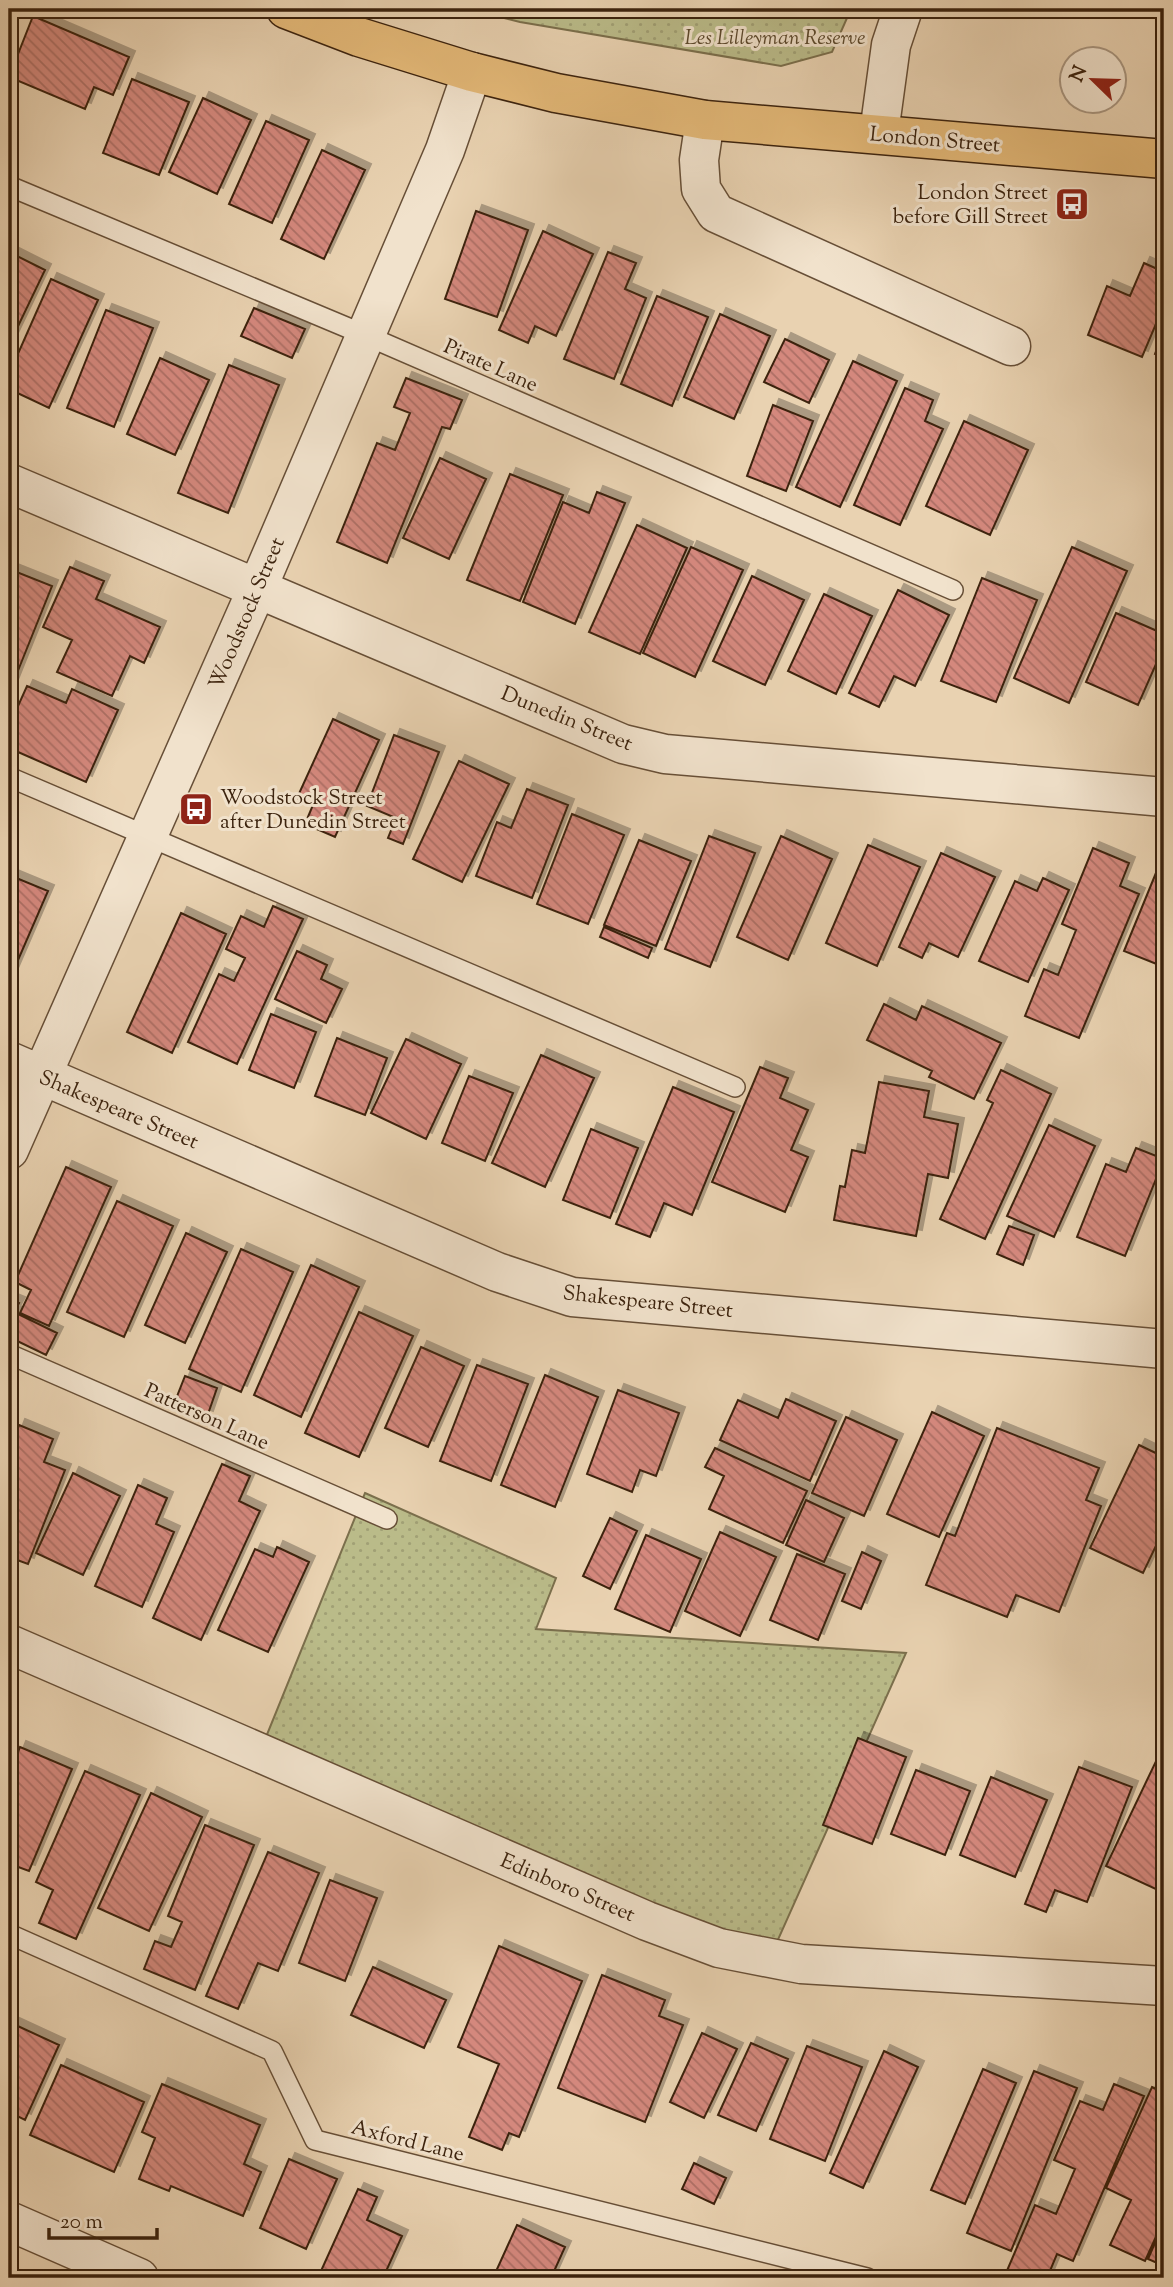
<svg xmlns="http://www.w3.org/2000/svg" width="1173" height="2287" font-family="'Sorts Mill Goudy',serif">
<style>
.green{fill:url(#green-dots);stroke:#7b6f4c;stroke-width:2}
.building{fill:url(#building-back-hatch);stroke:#3c230e;stroke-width:2;filter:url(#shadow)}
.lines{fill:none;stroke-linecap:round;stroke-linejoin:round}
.service-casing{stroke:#674f37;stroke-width:22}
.minor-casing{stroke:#674f37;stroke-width:41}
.primary-casing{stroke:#3c230e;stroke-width:41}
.service{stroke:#f1e2cc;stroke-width:19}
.minor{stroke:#f1e2cc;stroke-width:38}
.primary{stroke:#e4b978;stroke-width:38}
.labels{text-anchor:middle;stroke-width:6;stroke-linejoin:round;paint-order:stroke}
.park-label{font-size:21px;font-style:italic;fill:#5c492d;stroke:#f1e2cc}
.street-label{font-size:21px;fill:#3c230e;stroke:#f1e2cc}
.poi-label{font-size:21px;fill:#3c230e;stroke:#f1e2cc;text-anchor:end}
</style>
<defs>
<pattern id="green-dots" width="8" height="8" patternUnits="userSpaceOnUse" patternTransform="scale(1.75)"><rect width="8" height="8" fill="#babb89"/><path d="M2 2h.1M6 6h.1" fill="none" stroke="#a1a075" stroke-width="1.8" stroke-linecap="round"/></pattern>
<pattern id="building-back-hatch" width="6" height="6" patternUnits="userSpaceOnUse" patternTransform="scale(1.75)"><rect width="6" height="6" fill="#d4887d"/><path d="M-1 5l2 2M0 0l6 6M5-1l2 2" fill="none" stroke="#ad6f65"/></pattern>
<filter id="shadow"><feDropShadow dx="6" dy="-6" stdDeviation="0" flood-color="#0004"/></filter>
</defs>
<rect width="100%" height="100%" fill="#e9d2b1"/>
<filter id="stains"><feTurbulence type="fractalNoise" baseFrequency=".00286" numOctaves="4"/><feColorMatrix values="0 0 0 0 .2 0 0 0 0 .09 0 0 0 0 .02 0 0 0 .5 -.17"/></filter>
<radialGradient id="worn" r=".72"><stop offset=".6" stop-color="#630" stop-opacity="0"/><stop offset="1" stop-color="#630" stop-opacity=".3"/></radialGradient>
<path class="green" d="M468 9H851L832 52 781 66 520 22Z
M365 1493 556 1578 536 1629 906 1653 777 1942 705 1929 266 1737Z"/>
<path class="building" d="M33 16 129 57 113 95 94 87 85 109 9 77Z
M132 79 189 102 159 175 103 153Z
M203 98 251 120 217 194 169 172Z
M266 121 309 140 272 223 229 204Z
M322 150 365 170 324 259 281 239Z
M476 211 528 230 497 317 445 299Z
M543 231 593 254 556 336 535 326 528 343 499 330Z
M9 252 45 270 9 345Z
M608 252 636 263 625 289 646 298 614 379 564 359Z
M1144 263 1164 272V305L1142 357 1088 335 1107 286 1130 296Z
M51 279 98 300 49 408 9 389V374Z
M657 296 708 317 672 406 621 384Z
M254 308 305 329 292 358 241 336Z
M106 310 153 328 114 427 67 408Z
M720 314 770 336 734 419 684 397Z
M1164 330V358L1155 354Z
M785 339 829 360 809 403 764 382Z
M160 358 209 380 175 455 127 434Z
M853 361 897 381 840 507 796 487Z
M229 365 279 385 228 513 178 493Z
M406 378 462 400 450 429 442 427 387 563 337 542 377 443 395 450 410 413 394 407Z
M905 388 933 400 925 421 943 429 900 525 854 505Z
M773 405 813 421 786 491 747 476Z
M964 421 1028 450 990 535 926 506Z
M440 458 486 479 449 559 403 538Z
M510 474 563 495 520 601 467 580Z
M597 492 625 503 575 624 523 602 563 502 589 513Z
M637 525 687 548 640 654 589 632Z
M691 547 743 570 695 677 643 653Z
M1072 547 1127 571 1069 703 1014 678Z
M70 567 104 581 96 599 160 627 144 663 130 656 112 696 57 672 72 640 43 627Z
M9 569 52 586 9 693Z
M752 576 804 600 765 685 713 661Z
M982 578 1037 600 996 702 941 681Z
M898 590 949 615 915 686 894 676 879 707 849 693Z
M824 594 872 616 836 694 788 671Z
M1116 613 1164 634V646L1138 705 1086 682Z
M27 686 66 703 72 689 118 710 86 782 9 748V726Z
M333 719 379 740 335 837 305 824 313 805 297 798Z
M394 735 439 752 403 844 388 838 396 818 367 806Z
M459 761 509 784 462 882 413 859Z
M527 789 568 805 532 898 476 876 497 822 511 828Z
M572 814 624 835 588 924 537 904Z
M709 836 755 853 710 967 665 949Z
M781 836 832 859 788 960 737 937Z
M639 840 691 861 656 946 604 925Z
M868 845 920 867 877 966 826 943Z
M1093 848 1129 863 1120 886 1139 894 1079 1038 1025 1016 1044 969 1058 975 1076 930 1062 924Z
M941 853 995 877 958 957 929 943 922 958 899 947Z
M1158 868 1164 871V967L1124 951Z
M9 875 48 891 12 974 9 973Z
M1043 878 1069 890 1028 982 979 961 1015 881 1037 891Z
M273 906 303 919 237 1064 188 1042 219 974 234 981 245 958 226 949 241 916 264 927Z
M181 913 226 934 172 1053 127 1032Z
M604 927 652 948 648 958 600 937Z
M297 951 327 965 321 979 342 989 326 1023 275 999Z
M884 1004 916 1020 922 1006 1001 1043 974 1099 929 1077 932 1071 867 1040Z
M271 1014 316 1032 294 1088 249 1070Z
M337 1038 387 1058 365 1115 315 1096Z
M406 1039 461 1064 426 1139 371 1113Z
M541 1055 594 1078 545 1187 492 1163Z
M760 1067 788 1078 780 1098 808 1110 791 1150 808 1157 785 1212 712 1182Z
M1001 1070 1051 1094 985 1239 940 1219 993 1103 987 1100Z
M469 1076 513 1093 485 1161 442 1143Z
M879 1082 929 1091 924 1117 958 1124 948 1178 928 1174 916 1236 834 1220 840 1186 845 1187 852 1150 865 1153Z
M673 1087 734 1112 692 1215 664 1203 650 1237 616 1224Z
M1049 1125 1095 1146 1054 1237 1007 1216Z
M591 1129 638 1148 610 1218 563 1200Z
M1136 1148 1164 1159 1125 1256 1077 1237 1106 1164 1126 1172Z
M66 1167 111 1187 49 1326 20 1313 31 1290 15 1282Z
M117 1201 173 1226 124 1337 67 1312Z
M1009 1226 1034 1235 1023 1265 997 1254Z
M186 1233 227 1252 185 1343 145 1325Z
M241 1249 293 1272 241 1392 189 1369Z
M311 1265 359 1287 301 1417 254 1395Z
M9 1299 19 1303 14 1312 57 1333 46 1355 9 1337Z
M359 1312 413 1336 359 1457 305 1433Z
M421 1347 464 1366 428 1447 385 1428Z
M477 1365 528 1384 491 1481 440 1461Z
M545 1375 598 1397 555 1507 501 1485Z
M185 1376 217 1388 207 1417 174 1404Z
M618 1390 679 1413 656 1476 640 1470 632 1492 587 1474Z
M786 1399 836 1421 810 1481 720 1440 738 1400 778 1418Z
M932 1412 984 1436 939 1537 887 1514Z
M846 1417 897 1440 864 1516 812 1493Z
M19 1425 53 1439 44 1462 65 1470 28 1564 9 1557V1452Z
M997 1428 1099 1468 1086 1500 1101 1506 1059 1612 1016 1595 1007 1617 926 1585 947 1533 955 1536Z
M1139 1445 1164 1457V1529L1143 1573 1090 1548Z
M715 1448 807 1491 783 1543 709 1509 724 1476 705 1467Z
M222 1464 250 1476 239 1501 260 1511 201 1640 153 1618Z
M73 1473 120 1496 83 1575 36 1553Z
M138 1485 167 1498 156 1524 174 1532 142 1607 95 1586Z
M806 1500 844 1518 824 1562 786 1545Z
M610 1518 637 1531 610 1589 583 1576Z
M720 1532 776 1557 740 1636 685 1611Z
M646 1535 701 1559 670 1632 615 1609Z
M277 1547 309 1562 268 1652 218 1630 255 1549 273 1557Z
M862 1552 881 1561 861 1609 842 1601Z
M797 1554 845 1574 818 1640 770 1620Z
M858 1738 906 1757 872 1844 823 1825Z
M20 1747 72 1769 29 1871 13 1865 9 1875V1775Z
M1158 1757 1164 1760V1882L1160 1891 1106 1866Z
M1079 1767 1132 1787 1087 1902 1055 1890 1046 1912 1025 1904Z
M916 1770 970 1791 945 1855 891 1834Z
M85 1771 140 1795 76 1939 39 1923 53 1890 36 1882Z
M991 1777 1047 1800 1015 1877 960 1855Z
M151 1793 202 1817 149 1931 98 1908Z
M205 1825 254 1845 195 1990 144 1969 155 1941 171 1947 182 1922 168 1916Z
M268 1852 319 1873 278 1971 258 1963 238 2009 206 1996Z
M330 1880 377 1898 345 1981 299 1963Z
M499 1946 582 1981 519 2137 509 2133 502 2150 469 2137 499 2064 458 2047Z
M373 1967 446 2000 424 2048 351 2015Z
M602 1975 665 2000 659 2016 683 2025 645 2122 558 2088Z
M9 2022 59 2045 25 2120 9 2112Z
M702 2033 737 2049 704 2118 670 2102Z
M751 2043 788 2059 756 2131 718 2115Z
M807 2046 862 2067 825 2161 770 2139Z
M884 2051 918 2067 863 2188 830 2173Z
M61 2065 144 2102 114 2172 30 2135Z
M983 2069 1016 2083 965 2204 931 2190Z
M1034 2071 1077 2088 1011 2251 967 2233Z
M162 2084 260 2125 244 2164 261 2172 243 2216 171 2186 169 2191 139 2179 155 2138 142 2132Z
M1114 2084 1144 2096 1073 2261 1057 2254 1047 2278H1018L1006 2273 1035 2205 1056 2214 1075 2169 1054 2160 1080 2101 1103 2110Z
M1152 2087 1164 2093V2219L1145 2261 1110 2245 1131 2200 1106 2188Z
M289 2159 337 2179 306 2249 260 2228Z
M694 2163 726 2178 714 2204 682 2189Z
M358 2189 377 2197 367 2220 402 2236 383 2278H339L321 2271Z
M1164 2222V2266L1148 2259Z
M517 2225 565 2247 551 2278H493Z"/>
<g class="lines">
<g class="service-casing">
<path id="service" d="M9 186 365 335 953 590
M9 777 735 1087
M9 1354 387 1519
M9 1934 272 2051 315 2140 867 2278"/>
</g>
<g class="minor-casing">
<path id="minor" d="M705 120 699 160 701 189 716 213 1011 346
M879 133 891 45 903 9
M9 483 623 744 665 754 1164 797
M9 1061 497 1272 572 1297 1164 1349
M9 1150 257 589 445 150 472 72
M9 1644 647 1921 719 1948 801 1964 1164 1986
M9 2221 139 2278"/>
</g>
<g class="primary-casing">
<path id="primary" d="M286 9 359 37 472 72 556 93 705 120 1164 159"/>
</g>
<use href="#service" class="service"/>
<use href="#minor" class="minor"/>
<use href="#primary" class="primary"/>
</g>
<defs>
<g id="bus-square" transform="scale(1.75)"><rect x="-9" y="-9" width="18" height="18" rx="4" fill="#8f2418" stroke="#f1e2cc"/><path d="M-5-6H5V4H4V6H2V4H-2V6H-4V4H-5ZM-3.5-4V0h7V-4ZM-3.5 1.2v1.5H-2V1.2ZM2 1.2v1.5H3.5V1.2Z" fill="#fff"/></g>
</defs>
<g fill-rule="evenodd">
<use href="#bus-square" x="1072" y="204"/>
<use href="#bus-square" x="196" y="809"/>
</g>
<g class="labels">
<g class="park-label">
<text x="775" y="44">Les Lilleyman Reserve</text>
</g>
<g class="street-label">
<text transform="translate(935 139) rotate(5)" y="7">London Street</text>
<text transform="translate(491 365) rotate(24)" y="7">Pirate Lane</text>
<text transform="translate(246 613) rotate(-67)" y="7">Woodstock Street</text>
<text transform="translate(567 718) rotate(22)" y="7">Dunedin Street</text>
<text transform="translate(119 1109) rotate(23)" y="7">Shakespeare Street</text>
<text transform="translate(648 1301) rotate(6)" y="7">Shakespeare Street</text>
<text transform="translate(207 1416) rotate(24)" y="7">Patterson Lane</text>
<text transform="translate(568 1887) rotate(23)" y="7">Edinboro Street</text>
<text transform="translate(408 2140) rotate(14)" y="7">Axford Lane</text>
</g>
<g class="poi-label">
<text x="1048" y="199">London Street<tspan x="1048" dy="24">before Gill Street</tspan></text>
<text x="220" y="804" text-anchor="start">Woodstock Street<tspan x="220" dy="24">after Dunedin Street</tspan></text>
</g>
</g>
<rect width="1173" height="2287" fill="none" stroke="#e9d2b1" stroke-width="35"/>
<rect x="10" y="10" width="1152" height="2266" fill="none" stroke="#3c230e" stroke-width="3.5"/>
<rect x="18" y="18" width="1138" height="2252" fill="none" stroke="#3c230e" stroke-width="2"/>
<g transform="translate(1093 80) rotate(293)"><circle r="33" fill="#f1e2cc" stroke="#a99680" stroke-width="2"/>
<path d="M0-5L12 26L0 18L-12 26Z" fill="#8f2418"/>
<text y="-10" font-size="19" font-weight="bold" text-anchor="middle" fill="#3c230e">N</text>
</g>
<path d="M49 2228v10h108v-10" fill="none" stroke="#3c230e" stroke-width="3.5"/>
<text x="60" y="2228" font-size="21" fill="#3c230e" stroke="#f1e2cc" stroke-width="5" paint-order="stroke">20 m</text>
<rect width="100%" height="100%" filter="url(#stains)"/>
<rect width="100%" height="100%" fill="url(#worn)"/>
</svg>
